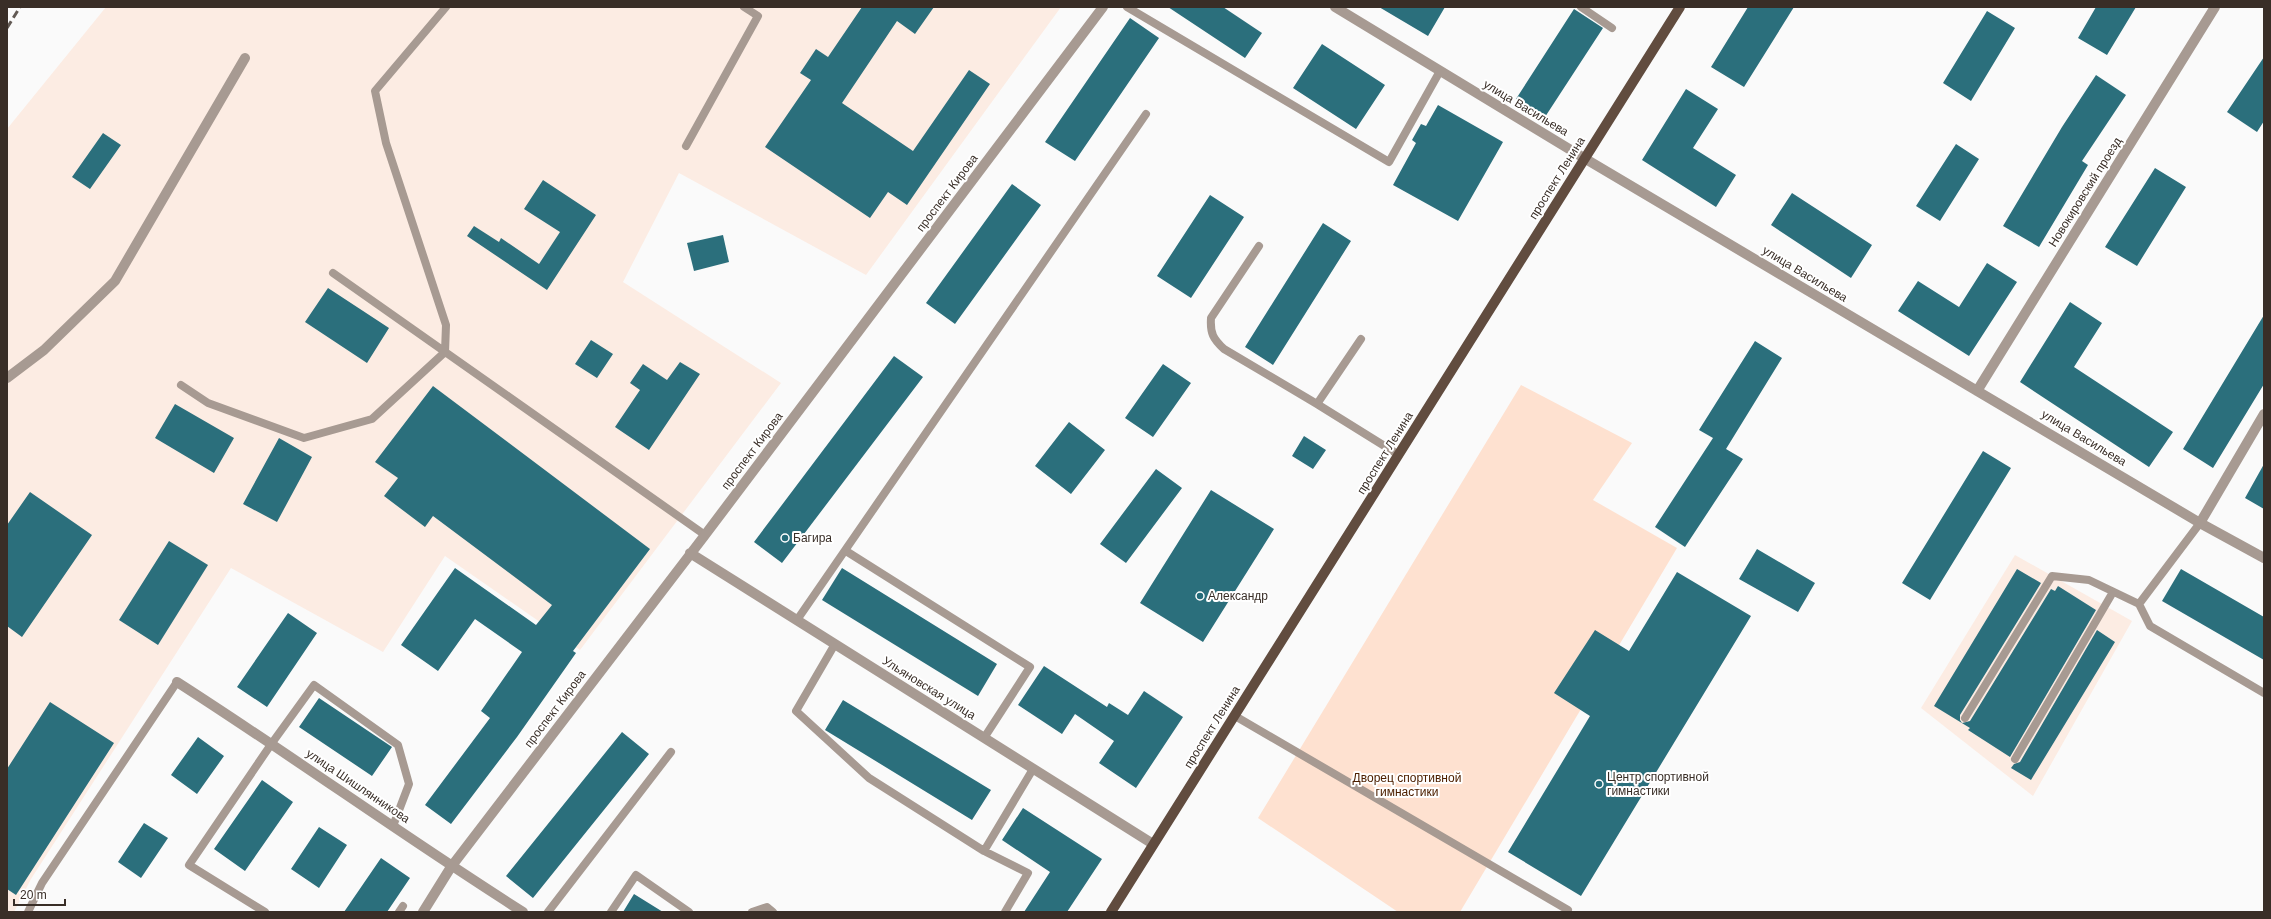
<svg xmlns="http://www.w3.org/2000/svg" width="2271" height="919" font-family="Arial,sans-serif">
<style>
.built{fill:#fcece3}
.green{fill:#fee1d0}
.building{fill:#2b6f7c}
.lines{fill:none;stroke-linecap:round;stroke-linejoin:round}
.lane{stroke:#a79a92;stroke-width:8}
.street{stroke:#a79a92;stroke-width:10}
.primary{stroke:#614c3f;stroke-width:10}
.rail{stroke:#615953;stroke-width:3;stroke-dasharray:8 4;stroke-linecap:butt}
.poi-dot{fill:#246b79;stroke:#fff;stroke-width:1.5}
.labels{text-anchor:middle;stroke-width:4;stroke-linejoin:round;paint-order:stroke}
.street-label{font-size:12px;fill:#392e27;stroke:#fff}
.poi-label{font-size:12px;fill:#392e27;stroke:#fff;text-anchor:start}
.park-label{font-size:12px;fill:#4d2000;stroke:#fff}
</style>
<rect width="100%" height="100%" fill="#fafafa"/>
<path class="built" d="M106 7H1061L866 275 679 173 623 282 781 383 580 650 445 556 383 652 231 568 31 879 14 912H7V129Z
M2015 555 2132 621 2033 796 1921 708Z"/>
<path class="green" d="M1521 385 1632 443 1593 500 1677 548 1460 912H1398L1258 818Z"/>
<path class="building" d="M862 7H934L915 34 897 21 842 103 913 151 969 70 990 84 907 205 888 192 870 218 765 147 811 80 800 73 816 49 828 57Z
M1168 7H1223L1262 33 1245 58Z
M1379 7H1445L1428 36Z
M1748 7H1794L1744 87 1711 67Z
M2096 7H2136L2107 55 2078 38Z
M1574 9 1603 28 1545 117 1516 99Z
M1987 11 2015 28 1971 101 1943 83Z
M1130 18 1159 38 1075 161 1045 142Z
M1322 44 1385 85 1356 129 1293 88Z
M2264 57V121L2257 132 2227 112Z
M2096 75 2126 95 2082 161 2088 165 2039 247 2003 226 2062 127Z
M1686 89 1718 109 1693 148 1736 175 1716 207 1642 160Z
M1438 105 1503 142 1458 221 1393 185 1416 143 1412 140 1421 124 1426 126Z
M103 133 121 145 90 189 72 177Z
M1956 144 1979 159 1940 221 1916 206Z
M2155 168 2186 187 2137 266 2105 247Z
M543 180 596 215 547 290 467 236 474 226 499 242 501 238 539 264 560 232 524 209Z
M1012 184 1041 205 955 324 926 303Z
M1792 193 1872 245 1851 278 1771 225Z
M1210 195 1244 217 1191 298 1157 276Z
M1323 223 1351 241 1273 365 1245 347Z
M723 235 729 262 694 271 687 243Z
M1987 263 2017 282 1969 356 1898 311 1918 281 1959 307Z
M328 288 389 328 367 363 305 322Z
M2070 302 2102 323 2074 367 2173 432 2149 467 2020 382Z
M2264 315V384L2213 468 2183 449Z
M591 340 613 354 597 378 575 364Z
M1755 341 1782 358 1726 449 1743 459 1685 547 1655 527 1713 438 1699 430Z
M894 356 923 377 782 563 754 542Z
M680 362 700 374 649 450 615 427 640 390 630 383 643 364 667 380Z
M1163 364 1191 383 1153 437 1125 418Z
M433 386 650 549 573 651 576 653 517 737 451 824 425 805 490 718 481 711 522 652 475 619 438 671 401 645 455 568 536 625 552 605 433 516 425 527 384 496 398 478 375 462Z
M175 404 234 438 214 473 155 438Z
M1069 422 1105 450 1071 494 1035 466Z
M1304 436 1326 450 1313 469 1292 456Z
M279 438 312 457 277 522 243 504Z
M1983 451 2011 468 1930 600 1902 583Z
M2264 464V509L2245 498Z
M1156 469 1182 488 1126 563 1100 544Z
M1211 490 1274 529 1203 642 1140 603Z
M30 492 92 535 22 637 7 626V525Z
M169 541 208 565 158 645 119 620Z
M1757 549 1815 583 1798 612 1739 579Z
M842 568 997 664 978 696 822 600Z
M2017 569 2041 583 1960 715V720L1962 723 1970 721 2051 589 2055 591 2058 586 2096 610 2010 757 1968 730 1970 728 1934 706Z
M2181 569 2264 617V660L2162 601Z
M1677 572 1751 616 1581 896 1508 852 1590 716 1554 693 1595 630 1629 651Z
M288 613 317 633 267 707 237 687Z
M2097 630 2115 642 2031 780 2011 768 2014 764 2020 762Z
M1044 666 1107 707 1109 703 1128 715 1144 691 1183 717 1136 788 1099 763 1114 741 1075 714 1062 734 1018 705Z
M319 698 392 747 372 776 299 727Z
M843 700 991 790 972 820 825 730Z
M50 702 114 743 16 895 7 889V769Z
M622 732 649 754 533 898 506 876Z
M198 737 224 756 197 794 171 775Z
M262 780 293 802 245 871 214 849Z
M1023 808 1102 859 1067 912H1024L1050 872 1002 840Z
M144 823 168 838 141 878 118 862Z
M319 827 347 845 319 888 291 869Z
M381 858 410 878 387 912H344Z
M634 894 663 912H623Z"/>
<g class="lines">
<path class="lane" d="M1127 7 1389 162 1440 71
M1581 7 1612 28
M686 146 758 16 744 7
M1259 246 1211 318C1210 333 1213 339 1224 349L1317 404
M333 273 705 535
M1361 339 1317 404 1399 455
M181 385 208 403 304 438 372 419 445 352 446 325 386 143 375 91 446 7
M846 551 1030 667 984 738
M2139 604 2150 626 2264 693
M797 620 1146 114
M835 644 796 711 869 778 984 851 1028 873 1005 912
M1235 716 1568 910
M1965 718 2052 576 2089 580 2139 604 2200 523
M2015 759 2113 592
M984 851 1033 769
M28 912 42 883 177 682
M265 912 189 865 272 743 314 685 398 745 409 784 393 826
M399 912 403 906
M548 912 671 752
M611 912 636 875 689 912
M752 912 767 907 773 912"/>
<path class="street" d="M1335 7 1584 158 2200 523 2264 558
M7 378 44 350 115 281 245 58
M1977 391 2215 7
M2200 523 2264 414
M690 553 1153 844
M177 682C294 757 406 838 523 912
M423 912 451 867 705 535 1103 7"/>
<path class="primary" d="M1111 912 1680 7"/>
<path class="rail" d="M7 28 20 7"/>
</g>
<g class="poi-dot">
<circle cx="785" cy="538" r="4"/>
<circle cx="1200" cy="596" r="4"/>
<circle cx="1599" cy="784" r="4"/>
</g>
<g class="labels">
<g class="street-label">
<text transform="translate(1526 108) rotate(31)" y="4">улица Васильева</text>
<text transform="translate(1557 178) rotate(-58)" y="4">проспект Ленина</text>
<text transform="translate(2085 192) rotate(-58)" y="4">Новокировский проезд</text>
<text transform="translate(947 193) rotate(-53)" y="4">проспект Кирова</text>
<text transform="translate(1805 274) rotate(31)" y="4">улица Васильева</text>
<text transform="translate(2084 438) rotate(31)" y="4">улица Васильева</text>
<text transform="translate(752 451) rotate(-53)" y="4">проспект Кирова</text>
<text transform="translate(1385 453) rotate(-58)" y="4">проспект Ленина</text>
<text transform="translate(929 688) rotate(32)" y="4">Ульяновская улица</text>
<text transform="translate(555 709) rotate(-53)" y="4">проспект Кирова</text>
<text transform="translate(1212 727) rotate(-58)" y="4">проспект Ленина</text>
<text transform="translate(358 786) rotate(34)" y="4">улица Шишлянникова</text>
</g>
<g class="poi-label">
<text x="793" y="542">Багира</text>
<text x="1208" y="600">Александр</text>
<text x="1607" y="781">Центр спортивной<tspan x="1607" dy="14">гимнастики</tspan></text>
</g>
<g class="park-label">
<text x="1407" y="782">Дворец спортивной<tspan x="1407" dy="14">гимнастики</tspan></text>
</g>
</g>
<rect width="2271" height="919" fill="none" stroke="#392e27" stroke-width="16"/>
<path d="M14 899v6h51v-6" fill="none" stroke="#392e27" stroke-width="2"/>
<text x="20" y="899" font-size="12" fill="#392e27" stroke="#ffffff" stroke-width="3" paint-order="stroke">20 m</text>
</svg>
